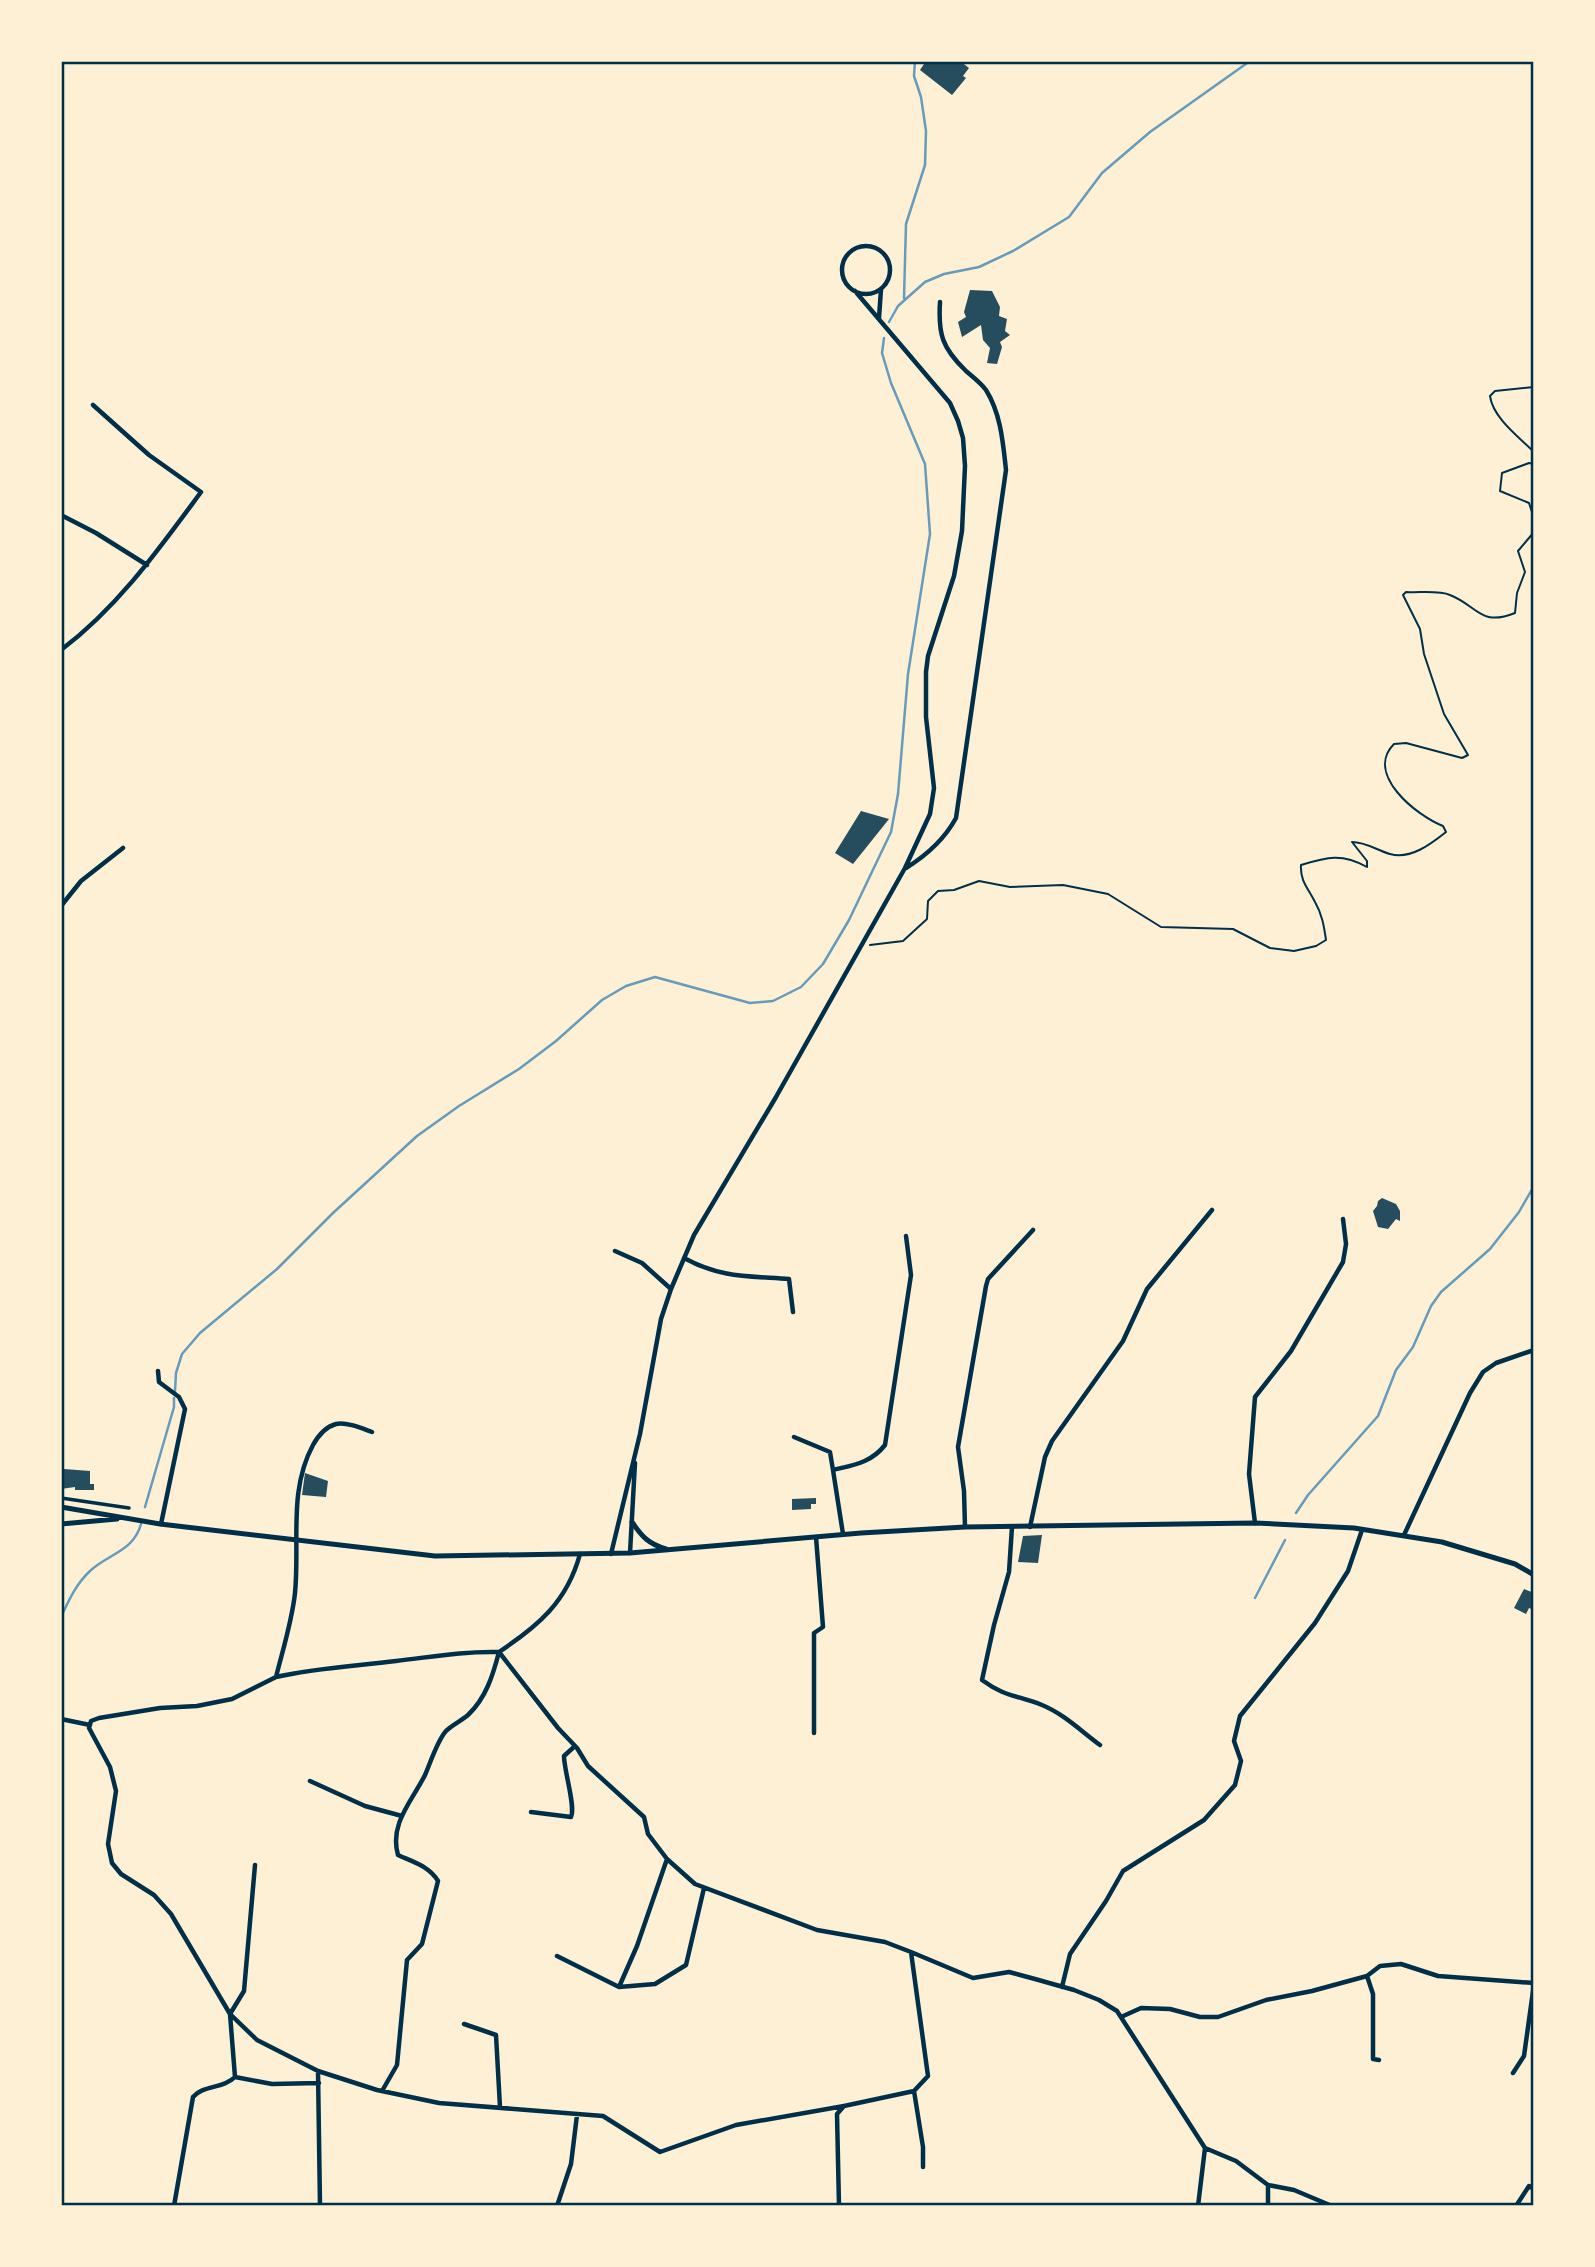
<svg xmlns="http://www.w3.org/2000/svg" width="1595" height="2267" font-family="'Golos Text',sans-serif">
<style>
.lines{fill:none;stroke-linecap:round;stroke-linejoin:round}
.stream{stroke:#669bbc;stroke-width:2.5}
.building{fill:#264d5e}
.path{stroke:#003049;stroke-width:2}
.pedestrian{stroke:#003049;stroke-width:3.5}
.minor{stroke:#003049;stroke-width:4.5}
.tertiary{stroke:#003049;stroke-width:5}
.neatline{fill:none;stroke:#003049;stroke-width:2.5}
</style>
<rect width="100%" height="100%" fill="#fdf0d5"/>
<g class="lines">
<path class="stream" d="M904 298 906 224 925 165 926 131 921 97 914 76 915 61
M889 322 898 306 925 282 944 274 979 267 1013 251 1069 217 1102 173 1150 132 1250 61
M175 1391 176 1373 182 1354 200 1333 277 1269 333 1213 417 1136 459 1106 519 1069 556 1041 602 1000 626 986 655 977 750 1003 773 1001 801 987 823 964 849 920 891 832 898 794 908 674 930 534 925 464 891 383 882 353 884 338
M145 1507 174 1407V1398
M1296 1513 1308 1495 1378 1416 1396 1370 1413 1347 1431 1306 1441 1292 1490 1249 1519 1212 1534 1186
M1255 1598 1285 1540
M61 1617C69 1600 76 1584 90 1571 108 1554 134 1551 141 1524"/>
</g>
<path class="building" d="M926 61H960L969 68 963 76 966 78 952 95 920 70Z
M970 290 992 291 1000 307 999 316 1007 319 1005 331 1010 335 1000 342 1002 347 997 364 987 363 990 348 983 340 981 325 962 337 958 322 966 317 964 312Z
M861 811 889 819 853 864 835 853Z
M1382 1198 1396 1204 1400 1211V1221L1396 1219 1388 1229 1378 1227 1373 1211 1377 1206 1378 1201Z
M64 1469 90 1471V1484H94V1490H75V1487L61 1489V1472H64Z
M305 1473 328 1481 326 1497 302 1495Z
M816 1498V1504H811V1509L792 1510V1499Z
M1042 1535 1038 1563 1018 1562 1023 1536Z
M1524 1589 1534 1593V1610L1529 1608 1526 1614 1514 1608Z"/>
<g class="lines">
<path class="path" d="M1534 387 1495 391 1490 396C1493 418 1519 437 1534 452
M1534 464 1529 463 1502 473 1500 491 1529 503 1534 518
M870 945 903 941 927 919 928 901 938 891 954 890 979 881 1010 887 1063 885 1108 894 1161 927 1233 929 1270 948 1294 951 1316 946 1326 940C1324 926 1322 914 1315 902 1308 888 1300 881 1301 865 1327 857 1342 853 1367 867V861L1352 842C1366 842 1376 850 1390 854 1410 860 1431 844 1446 832L1443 826C1417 816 1364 774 1394 744L1406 743 1462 758 1468 755 1444 714 1424 654 1420 629 1403 595 1406 592C1419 593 1439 590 1450 595 1478 606 1480 627 1515 613L1517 593 1525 572 1518 551 1534 532"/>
<path class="pedestrian" d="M61 1498 129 1508"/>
<path class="minor" d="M842 270a24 24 0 1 1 48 0a24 24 0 1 1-48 0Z
M879 318 881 289
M61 515 96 533 147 565
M61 650C118 607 159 549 201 492L149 455 93 405
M906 868C927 855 944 840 956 818L1006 470C1003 443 1001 414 986 390 981 383 973 377 966 371 942 348 938 334 940 302
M61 906 81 881 123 848
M615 1251 642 1263 671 1289
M684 1258C720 1278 749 1276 789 1279L793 1312
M158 1371 159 1382 179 1397 185 1409 161 1524
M372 1432C361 1428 347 1422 336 1424 325 1427 318 1436 313 1445 288 1491 300 1543 295 1593 292 1621 283 1649 276 1677 315 1668 356 1666 396 1661 431 1657 463 1651 499 1652 493 1675 486 1698 468 1715 461 1721 452 1725 446 1731 437 1741 430 1764 425 1775 412 1801 389 1824 398 1855 413 1862 429 1866 438 1881L422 1944 407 1960 397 2065 382 2091
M794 1437 830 1452 833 1470
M1255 1523 1249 1474 1255 1397 1291 1351 1343 1262 1346 1244 1343 1219
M965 1527 964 1491 958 1447 986 1286 988 1279 1033 1230
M1012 1527 1009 1572 994 1625 982 1680C1005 1697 1017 1695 1042 1705 1064 1714 1081 1731 1100 1745
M1030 1527 1045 1457 1052 1441 1123 1341 1147 1289 1212 1210
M843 1534 833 1470C853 1465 871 1463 885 1445L911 1275 906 1236
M1404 1535 1470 1393 1483 1372 1496 1363 1534 1350
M630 1553 635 1463
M580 1554C567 1602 538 1626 499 1652L558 1728 577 1748 588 1766 644 1817 648 1834 667 1859 695 1884 817 1930 885 1942 911 1952 928 2076 914 2091 844 2106 837 2114 839 2206
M611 1554 640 1434 661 1319 671 1289 694 1235 776 1097 905 868 930 814 934 788 926 717V672L928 656 954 576 962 531 965 466 963 438 958 421 950 403 855 291
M276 1677 232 1699 197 1706 160 1708 99 1718 91 1721 89 1728 110 1767 116 1791 108 1844 112 1863 121 1874 154 1895 171 1914 230 2014 257 2040 318 2071 377 2090 439 2103 603 2116 660 2152 736 2125 844 2106
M61 1719 90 1725
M814 1733V1633L823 1627 816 1537
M310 1781 365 1806 402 1816
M531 1812 571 1817C576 1807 564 1771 564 1756L575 1746
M911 1952 973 1978 1009 1972 1035 1979 1074 1990 1099 2000 1117 2011 1205 2148 1236 2161 1268 2185V2206
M557 1956 619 1987 637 1946 667 1859
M1367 1976 1373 1994V2059L1379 2060
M619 1987 655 1984 686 1965 704 1888
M1062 1987 1070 1954 1106 1901 1123 1871 1204 1820 1235 1785 1241 1761 1234 1741 1240 1716 1315 1623 1348 1571 1362 1530
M1121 2017 1141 2008 1170 2009 1200 2017H1218L1266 2000 1312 1991 1367 1976 1380 1966 1401 1964 1438 1976 1534 1983
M464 2024 496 2035 500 2107
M318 2071 320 2206
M1513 2073 1524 2056 1534 1984
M235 2077 272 2084 319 2083
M914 2091 923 2147V2167
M1268 2185 1294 2190 1332 2206
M174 2206 193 2097C203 2085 223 2089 235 2077L230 2014 244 1991 255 1865
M557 2206 571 2164 577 2115
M1198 2206 1205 2148
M1516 2206 1529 2186 1534 2189"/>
<path class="tertiary" d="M61 1507 160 1524 435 1556 630 1553 861 1533 965 1527 1255 1523 1354 1528 1442 1542 1515 1564 1534 1575
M632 1522C642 1537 649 1544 666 1549
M61 1524 117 1519"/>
</g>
<rect width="1595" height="2267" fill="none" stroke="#fdf0d5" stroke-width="126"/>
<rect x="63" y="63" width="1469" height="2141" class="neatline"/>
</svg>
